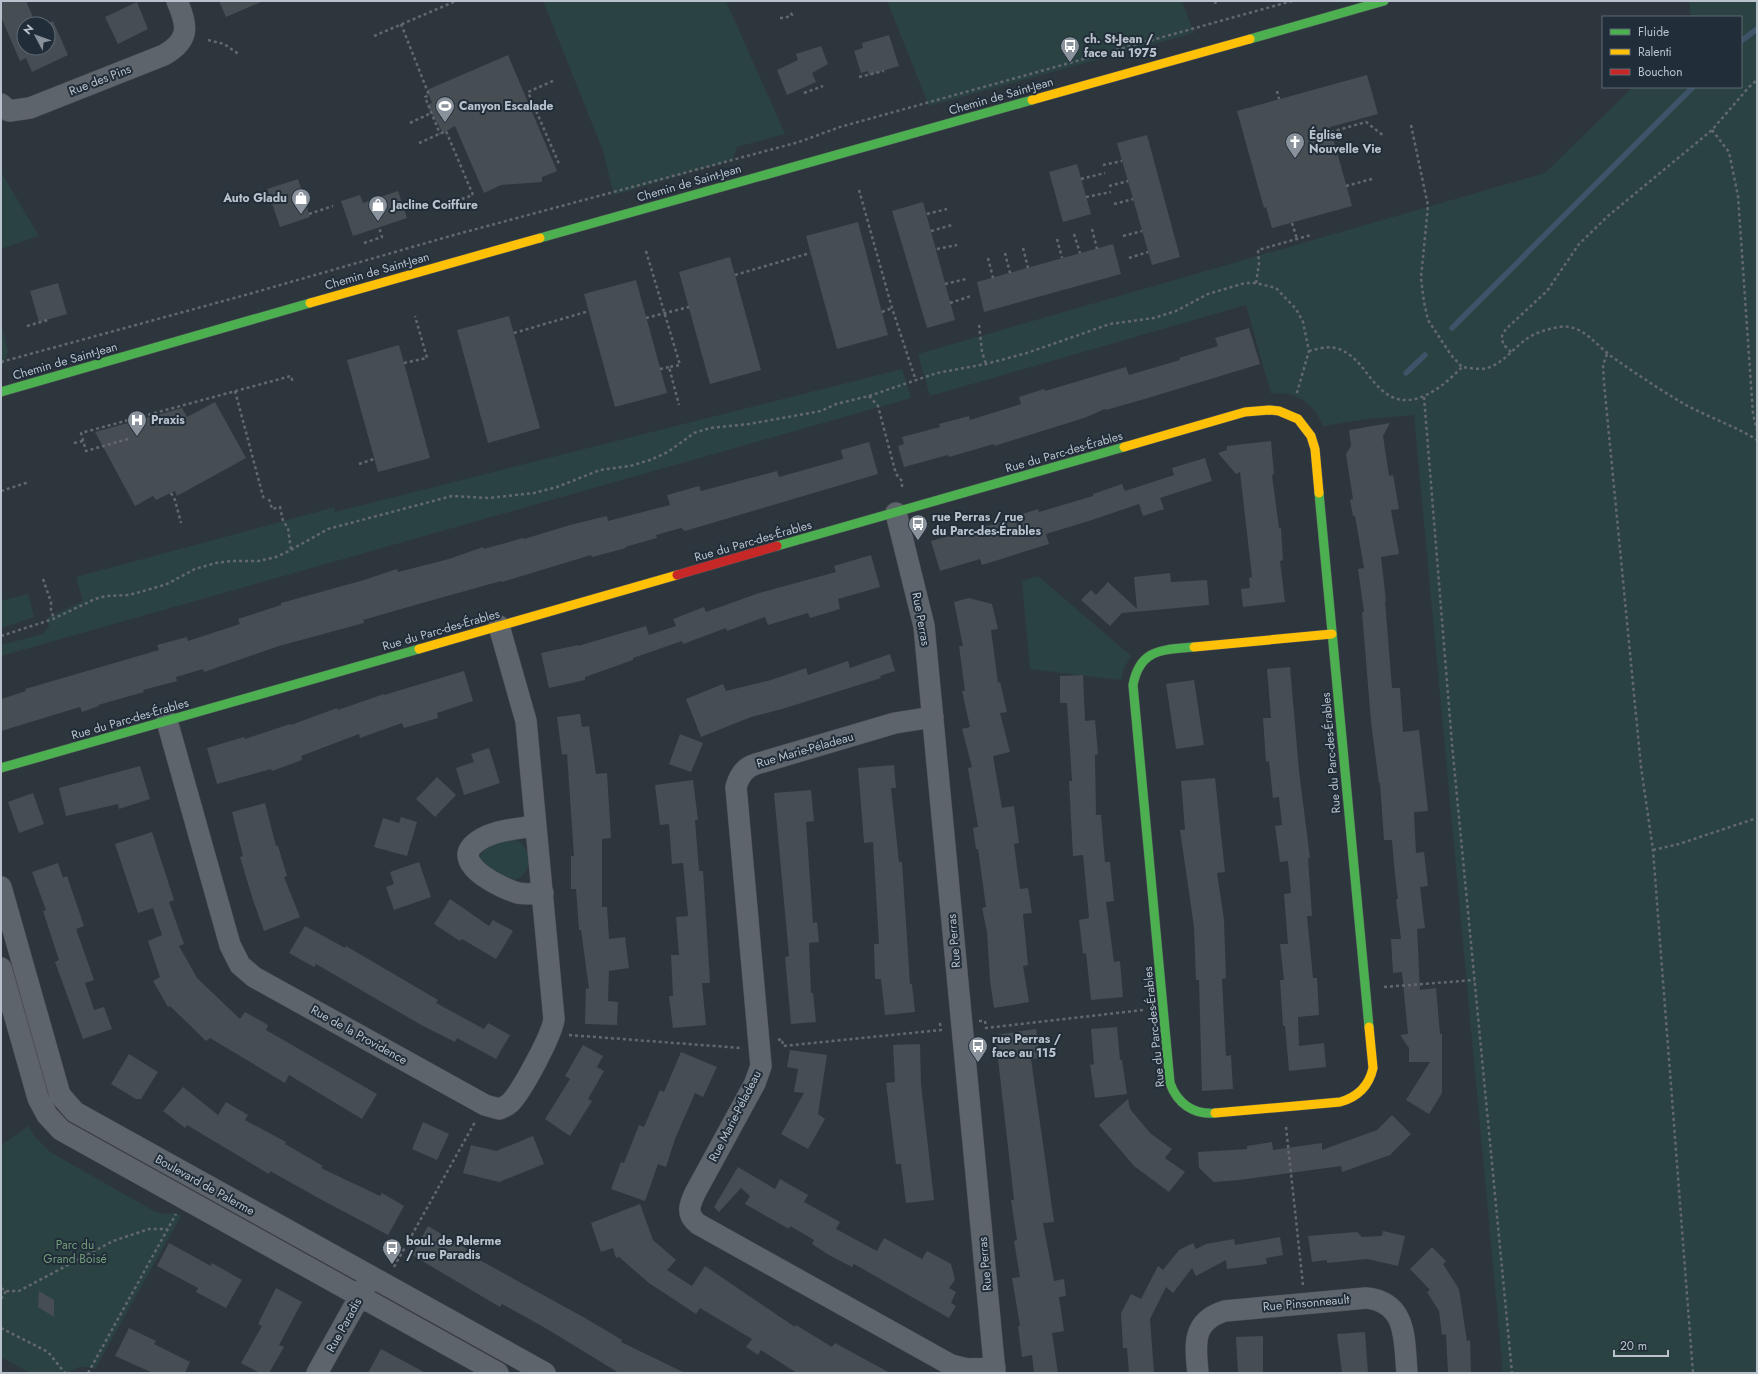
<svg xmlns="http://www.w3.org/2000/svg" width="1758" height="1374" font-family="Jost,sans-serif">
<style>
.green{fill:#2b4243}
.lines{fill:none;stroke-linecap:round;stroke-linejoin:round}
.stream{stroke:#3d5368;stroke-width:5.5}
.building{fill:#464d53}
.street-casing{stroke:#4d5257;stroke-width:22}
.fast-casing{stroke:#4d5257;stroke-width:10}
.slow-casing{stroke:#4d5257;stroke-width:10}
.jam-casing{stroke:#4d5257;stroke-width:10}
.path{stroke:#62686e;stroke-width:2.5;stroke-dasharray:3 3;stroke-linecap:butt}
.street{stroke:#5e646b;stroke-width:21}
.fast{stroke:#4caf50;stroke-width:9}
.slow{stroke:#ffc107;stroke-width:9}
.jam{stroke:#c62828;stroke-width:9}
.labels{text-anchor:middle;stroke-width:4;stroke-linejoin:round;paint-order:stroke}
.poi-label{font-size:12px;font-weight:bold;fill:#bac3cd;stroke:#212d39;text-anchor:start}
.street-label{font-size:12px;fill:#bac3cd;stroke:#212d39}
.park-label{font-size:12px;fill:#719d77;stroke:#212d39}
</style>
<rect width="100%" height="100%" fill="#2e363d"/>
<path class="green" d="M543 1H726L785 134 737 147 733 160 614 195 603 151Z
M887 1H1182L1194 33 929 106Z
M1689 1H1757V1373H1503L1414 415 1368 419 1323 426C1315 404 1295 390 1271 394L1246 305 930 396 918 354 1545 173 1633 87H1741V17H1691Z
M1 172 39 236 1 249Z
M1 323 8 352 3 365H1Z
M902 369 911 398 1 656V645L43 634 49 626 47 618 83 601 76 577 332 508 334 507 335 512Z
M1038 576 1131 656 1124 668 1121 680 1030 669 1022 581Z
M28 594 34 617 1 628V601Z
M510 839C533 840 536 876 513 880L491 871 480 860C481 844 496 843 510 839Z
M29 1126 34 1136 50 1152 154 1211C161 1213 167 1216 173 1212L181 1216 95 1369 87 1367H79L67 1373H30L1 1357V1145Z"/>
<g class="lines">
<path class="stream" d="M1741 41 1757 29
M1452 328 1693 87
M1406 373 1425 355"/>
</g>
<path class="building" d="M1 1H26L36 24H24V48H48V24H46L53 21 68 55 32 72 26 58 20 61 1 17Z
M219 1H263L226 17Z
M137 2 148 29 118 44 105 17Z
M889 35 899 66 869 75 868 71 861 73 854 51 863 48 862 43Z
M821 46 828 64 812 73 816 82 787 95 777 70 798 60 796 54Z
M508 55 557 171 542 177V182L501 185 484 193 455 126 443 133 427 105 432 103 427 90Z
M1367 75 1378 114 1330 127 1352 206 1272 228 1266 207 1264 208 1237 111Z
M1147 135 1180 257 1152 265 1117 143Z
M1077 164 1091 214 1063 222 1049 172Z
M298 179 310 217 280 227 267 189Z
M398 191 407 218 353 236 341 201 360 195 363 203Z
M923 202 955 320 927 328 892 211Z
M858 222 888 335 837 349 806 236Z
M1113 244 1121 274 984 312 977 282Z
M730 257 761 370 710 384 679 272Z
M636 280 667 393 615 407 584 294Z
M58 283 67 314 39 322 30 291Z
M509 316 540 428 488 443 457 330Z
M1249 328 1260 364 1148 398 1106 410 1105 409 1084 418 994 446V444L949 457 948 455 904 467 898 446 904 444 902 437 940 427 939 424 969 416 970 420 1021 404 1019 397 1044 389 1045 391 1126 367 1129 375 1180 360 1179 358 1218 346 1215 338Z
M399 345 430 458 378 472 347 360Z
M215 402 246 458 177 496 175 491 156 500 153 496 135 506 95 432 182 408 187 417Z
M1390 423 1383 436 1389 476 1393 475 1399 509 1391 510 1399 554 1381 557 1386 601H1385L1392 688H1400L1403 732 1419 730 1428 811 1414 812 1416 853 1424 852 1428 886 1420 887 1425 928 1417 929 1420 990 1436 988 1440 1034H1442V1093L1429 1114 1406 1100 1430 1062H1409V1048L1400 1035 1408 1034 1402 972 1393 973 1391 939H1401L1396 899H1398L1395 875 1392 840H1384L1380 783H1379L1371 722 1362 612H1364L1358 569 1364 568 1355 516H1353L1350 500 1353 499 1346 454 1351 446 1349 430Z
M1271 441 1274 474 1272 475 1279 528H1281L1283 560 1280 561 1285 602 1243 607 1241 589 1250 588 1249 578 1252 577 1240 472 1236 474 1218 453 1227 450V446Z
M869 442 878 474 685 531 681 528 656 535 657 538 625 547 626 548 592 557 591 555 502 582 501 581 415 605 363 620 364 623 279 646 204 672 203 669 176 677 177 681 143 690 144 692 98 705 99 706 82 712 80 707 1 731V699L26 691 25 689 159 650 157 645 187 637 188 641 240 624 238 619 281 605V603L364 580 397 569 398 572 449 559 483 547 484 549 523 538 524 539 570 525 607 516 608 521 670 505 667 495 699 486 701 491 777 471 779 477 843 459 841 450Z
M1205 458 1212 481 1160 498 1164 509 1143 516 1139 504 1092 520 1046 534 1049 544 982 565 980 559 940 571 931 541 1010 520V518L1038 509 1039 512 1093 496V494L1122 484 1125 491 1174 475 1172 468Z
M871 555 880 587 838 599 840 609 810 618 808 613 768 625 765 617 727 631 726 628 683 644 682 641 633 658V660L585 677V680L549 688 541 653 578 645V646L646 626 649 635 676 626 673 619 704 607 706 612 759 593 836 572 834 566Z
M1170 573 1171 582 1207 580 1209 605 1122 613 1110 626 1081 600 1091 590 1096 595 1108 582 1137 609 1134 577Z
M969 598 992 604 998 629 991 630 998 683 1000 682 1007 712 1000 713 1010 752 993 756 1002 808 1014 806 1019 843 1014 844 1020 889 1028 888 1032 913 1023 914 1028 965 1023 966 1029 1002 994 1008 990 980 987 932 982 908 986 907 978 849H976L973 828 978 827 968 768 972 767 962 729 970 727 962 691H965L959 646H963L954 602Z
M890 654 895 671 880 676 881 678 782 709 751 717 701 737 686 699 723 684 726 691 771 680 806 668 808 675 848 661 850 668Z
M1290 667 1299 771 1310 858H1308L1312 916H1307L1313 978H1317L1319 1015 1298 1017 1299 1046 1324 1043 1326 1067 1289 1071 1285 1026H1283L1280 980H1284L1280 944H1288L1284 894 1291 893 1288 861 1280 862 1275 826 1282 825 1279 797 1273 798 1269 761 1266 762 1263 718H1271L1267 669Z
M464 671 473 701 437 713 438 718 404 728 402 723 360 738 359 734 301 756 302 760 272 771 271 769 217 784 207 748 244 737 245 739 290 724 291 725 337 708 338 710 384 694V695Z
M1083 675 1085 721 1095 720 1098 754 1095 755 1096 815H1101L1105 862H1110L1114 901 1106 902 1114 962 1120 961 1123 997 1091 1000 1086 953 1083 954 1079 920 1089 918 1083 855 1073 856 1069 781H1072L1067 703H1060V676Z
M1194 680 1204 745 1176 749 1166 684Z
M580 714 582 727 589 726 596 774 607 773 611 838 602 839V907H607L609 939 625 937 629 968 609 971 608 1001 618 1002 617 1025 585 1024 586 988 589 989 581 930H579L576 889H571V856H574L567 754 562 755 557 717Z
M680 734 703 743 691 772 669 764Z
M489 748 500 783 464 795 456 768 474 762 471 754Z
M894 765 896 788H891L899 862H902L910 984H912L915 1012 885 1015 881 979H875L874 944H879L873 842 864 843 858 768Z
M140 766 150 799 119 809 118 804 66 816 59 788Z
M437 777 456 795 435 817 416 799Z
M1215 778 1225 872 1217 873 1224 920 1226 978 1222 979 1226 1056 1231 1055 1233 1089 1202 1091 1199 980H1196L1194 927 1180 830H1185L1181 781Z
M693 780 698 820H695L699 871H703L710 983H702L706 1025 673 1028 669 996H673L671 955H679L676 917 688 916 683 863 672 864 669 824 660 825 655 785Z
M811 790 814 821 806 822 813 923 817 922 819 942 809 943 811 993H813L816 1022 791 1024 785 957 789 956 774 793Z
M33 793 44 824 19 833 8 802Z
M265 803 276 846H278L287 876 284 877 300 917 264 931 253 900 240 857 243 856 232 812Z
M401 817 417 822 407 856 374 847 383 818 399 823Z
M152 832 174 900 169 902 184 944 179 946 197 978 240 1019 245 1012 268 1025 266 1030 377 1094 362 1119 289 1075 285 1083 210 1038 206 1041 170 1006 168 1007 153 981 160 977 148 941 162 935 153 908 138 913 115 844Z
M419 862 431 897 394 910 386 887 394 884 390 872Z
M58 863 63 878 67 876 84 926 76 929 94 980 85 983 94 1010 104 1007 112 1029 83 1039 55 962 59 960 43 911 46 910 32 872Z
M450 899 489 926 493 920 513 931 496 959 462 939 460 941 434 924Z
M305 926 345 948 346 946 438 1000 436 1003 484 1029 488 1023 510 1035 496 1059 457 1038 455 1042 423 1026 316 964 314 967 289 953Z
M1117 1027 1120 1060H1122L1127 1094 1095 1098 1090 1065 1094 1064 1091 1029Z
M1036 1029 1040 1058 1031 1059 1054 1222 1043 1223 1054 1281 1064 1279 1066 1296 1059 1297 1064 1331 1052 1333 1058 1373H1034L1032 1355 1022 1357 1018 1326H1020L1012 1278 1020 1277 1014 1241 1017 1240 1011 1200H1014L996 1041V1035Z
M920 1044 921 1084 934 1200 906 1203 901 1164H896L886 1083 895 1082 893 1045Z
M583 1045 603 1056 597 1067 604 1071 588 1099 592 1101 570 1136 545 1119 570 1079 565 1076Z
M790 1050 827 1055 818 1114 825 1119 808 1149 781 1134 804 1093 794 1092 798 1069 787 1067Z
M681 1052 717 1067 703 1097 695 1093 675 1139 666 1167 658 1164 645 1201 611 1189 621 1162 624 1163 639 1125 644 1127 660 1090 664 1092Z
M129 1054 158 1072 141 1099H136L111 1084Z
M183 1087 218 1115 226 1102 248 1115 245 1120 286 1142 285 1144 323 1166 321 1168 380 1196 382 1193 404 1206 388 1235 322 1200 270 1171 269 1174 187 1125 185 1128 163 1111Z
M1128 1099 1130 1109 1150 1133 1172 1149 1165 1158 1185 1172 1169 1192 1134 1166 1099 1125Z
M1392 1115 1411 1134 1390 1155 1342 1172 1341 1166 1239 1180 1214 1182 1199 1168 1198 1152 1247 1149V1146L1272 1142 1273 1150 1322 1143V1150L1377 1130Z
M423 1122 449 1134 437 1160 412 1149Z
M533 1136 544 1164 499 1182 463 1173 471 1145 496 1151Z
M738 1167 775 1189 780 1179 808 1195 804 1202 840 1222 836 1229 877 1251 884 1238 922 1259 927 1251 951 1264 955 1280 949 1288 956 1292 951 1303 956 1306 949 1318 854 1264 852 1267 829 1255 812 1244 814 1240 790 1226 789 1229 745 1204 750 1196 741 1188 719 1212 714 1207Z
M640 1204 653 1240 676 1260 667 1270 692 1286 705 1266 795 1327 796 1325 832 1347 835 1343 890 1373H797L761 1350 758 1355 746 1347 752 1339 700 1308 696 1314 649 1283 619 1257 616 1258 613 1248 601 1252 591 1223Z
M428 1226 467 1249 465 1252 585 1318 622 1340 621 1342 685 1373H619L547 1329 502 1304 500 1307 412 1255Z
M1383 1231 1405 1236 1398 1266 1367 1259 1327 1263V1260L1312 1262 1308 1236 1357 1232 1362 1237 1382 1236Z
M1280 1237 1283 1255 1266 1258 1267 1264 1227 1269 1226 1260 1196 1276 1192 1268 1173 1293 1166 1287 1150 1319 1154 1373H1129L1127 1348H1123L1121 1313 1131 1294 1141 1299 1158 1266 1163 1270 1179 1250 1193 1243 1196 1249 1206 1244 1234 1239 1235 1245Z
M169 1243 211 1266 212 1263 242 1280 226 1308 196 1292 198 1288 157 1266Z
M1432 1247 1446 1261 1443 1264 1459 1289 1467 1341 1470 1340 1471 1373H1448L1446 1334 1442 1335 1439 1311 1427 1292 1430 1290 1410 1269Z
M276 1288 302 1302 279 1345 284 1347 269 1373H260L241 1363 262 1326 258 1324Z
M39 1291 54 1300V1317L38 1307Z
M129 1328 156 1341 154 1344 190 1362 185 1373H153L115 1356Z
M1365 1332 1368 1373H1342L1337 1334Z
M1263 1336V1373H1238L1236 1337Z
M381 1349 426 1373H368Z"/>
<g class="lines">
<g class="street-casing">
<path id="street" d="M1 104 9 111 30 108 164 55C190 40 188 26 177 1
M896 513 924 626 995 1373
M933 717 895 723 756 764C745 767 739 776 736 787L761 1066 755 1083 695 1193C689 1206 686 1214 698 1224L951 1365 967 1369 995 1368
M167 721 230 945 240 965 254 977 485 1105 499 1109C504 1107 507 1106 510 1103 522 1091 552 1035 554 1019L526 721 499 626
M535 826C516 829 487 830 472 846 454 866 503 889 518 893 526 895 535 893 543 893
M1 887 56 1081 60 1095 75 1112 545 1373
M1 968 38 1098 47 1115 61 1130 498 1373
M317 1373 366 1285
M1198 1373C1195 1344 1192 1321 1225 1311L1366 1298C1408 1302 1404 1341 1407 1373"/>
</g>
<g class="fast-casing">
<path id="fast" d="M1250 39 1384 1
M540 238 1032 100
M1 392 310 303
M1319 493 1369 1027
M777 546 1124 447
M1194 647C1163 650 1140 648 1133 685L1170 1083C1177 1103 1193 1115 1215 1113
M1 768 419 649"/>
</g>
<g class="slow-casing">
<path id="slow" d="M1032 100 1250 39
M310 303 540 238
M1124 447 1245 412 1269 410 1279 411 1298 419 1311 436 1315 449 1319 493
M1194 647 1332 634
M419 649 677 575
M1215 1113 1340 1102C1358 1097 1369 1086 1373 1068L1369 1027"/>
</g>
<g class="jam-casing">
<path id="jam" d="M677 575 777 546"/>
</g>
<path class="path" d="M1215 1 1216 5
M780 18H785L792 15 790 12
M401 24 429 95 425 97 440 134
M374 36 456 1
M208 40 224 44 240 55
M859 77 884 71
M553 81 528 92 559 164
M1277 91 1279 99
M804 93 823 86
M410 123 431 113
M1411 125 1428 206 1421 278 1424 302 1428 320 1451 355 1462 367
M1712 130 1729 152 1738 196 1753 414 1757 430
M1331 132 1366 122 1384 136
M419 143 446 131 473 195 445 205
M1103 165 1122 161
M1081 179 1105 173
M1109 186 1128 181
M1346 186 1372 179
M859 190 892 308 916 381
M1086 197 1111 192
M1114 204 1133 199
M309 214 333 206
M927 214 947 209
M1292 223 1297 239
M1092 229 1097 249
M931 231 952 225
M1074 234 1080 253
M1123 236 1142 231
M1057 239 1062 258
M364 243 382 237 379 227
M1023 248 1028 268
M937 249 957 245
M646 251 680 365 669 367 679 405
M1005 253 1010 273
M988 258 993 278
M1129 258 1148 252
M735 275 810 253
M1256 283 1259 264 1258 250 1311 235
M945 284 966 279
M950 303 971 296
M882 312 892 308
M646 318 689 307
M979 325 982 352 986 364
M27 326 48 320
M514 333 589 311
M1309 351C1318 349 1329 345 1339 349 1360 357 1367 378 1383 391 1410 415 1444 386 1462 367 1470 368 1479 370 1487 368 1503 364 1514 347 1528 338 1537 332 1548 329 1559 327 1583 323 1597 347 1615 359 1638 375 1662 391 1686 405 1710 418 1735 426 1757 440
M1511 352 1503 344 1502 336 1506 329 1547 291 1579 244 1608 216 1712 130 1749 87 1757 80
M1607 354 1603 365 1604 383 1641 767 1653 850 1693 1373
M1 362 249 294 454 235 799 142 840 127 1292 1
M404 363 427 358 415 316
M660 369 669 367
M235 391 264 500
M869 396 878 406 896 474 902 481V488
M1424 397 1452 744 1512 1373
M128 439 86 451 81 433 291 376 293 383
M74 443 83 441
M359 464 374 459
M1 491 29 482
M171 493 175 500 181 523
M269 499 272 509 280 507 283 521 288 528 291 550
M43 579 51 602V610L54 619
M1 636 53 619 95 599 106 596 129 595 147 590 167 584 195 569 216 563 232 561H259L276 557 289 551 328 529 452 496 489 498 534 493 557 487 600 470 630 466 650 460 668 452 694 433 710 428 749 424 821 411 836 404 869 396 937 373 986 364 1027 353 1110 324 1154 318 1176 311 1208 294 1245 283H1256L1276 288 1296 309 1303 322 1309 351 1296 396
M1653 850 1679 844 1757 818
M1384 987 1475 980
M979 1021H985L986 1028 1143 1010
M569 1035 741 1048
M778 1040 782 1039 783 1046 941 1030 940 1024H944
M1286 1127 1303 1285
M394 1267 475 1122
M1 1288 6 1291H19L113 1241 149 1229H167
M1 1299 6 1291
M1 1328 48 1352 65 1373
M88 1373 176 1214"/>
<use href="#street" class="street"/>
<use href="#fast" class="fast"/>
<use href="#slow" class="slow"/>
<use href="#jam" class="jam"/>
</g>
<defs>
<g id="bus-pin" transform="scale(1)"><path d="M0 17L-7.5 6A9.5 9.5 0 1 1 7.5 6Z" fill="#89929b" stroke="#212d39"/><path d="M-5-6H5V4H4V6H2V4H-2V6H-4V4H-5ZM-3.5-4V0h7V-4ZM-3.5 1.2v1.5H-2V1.2ZM2 1.2v1.5H3.5V1.2Z" fill="#fff"/></g>
<g id="stadium-pin" transform="scale(1)"><path d="M0 17L-7.5 6A9.5 9.5 0 1 1 7.5 6Z" fill="#89929b" stroke="#212d39"/><path d="M0-5a6.5 5 0 1 0 0 10a6.5 5 0 1 0 0-10ZM-3.5-1.8h7v3.6h-7Z" fill="#fff"/></g>
<g id="church-pin" transform="scale(1)"><path d="M0 17L-7.5 6A9.5 9.5 0 1 1 7.5 6Z" fill="#89929b" stroke="#212d39"/><path d="M-1.2-6h2.4v3.5h3.3v2.4h-3.3V6h-2.4V-.1h-3.3v-2.4h3.3Z" fill="#fff"/></g>
<g id="shop-pin" transform="scale(1)"><path d="M0 17L-7.5 6A9.5 9.5 0 1 1 7.5 6Z" fill="#89929b" stroke="#212d39"/><path d="M-5-2.5h2.3a2.7 3.5 0 0 1 5.4 0H5L5.5 6h-11ZM-1.5-2.5h3a1.5 2.3 0 0 0-3 0Z" fill="#fff"/></g>
<g id="hospital-pin" transform="scale(1)"><path d="M0 17L-7.5 6A9.5 9.5 0 1 1 7.5 6Z" fill="#89929b" stroke="#212d39"/><path d="M-5-5h3v3.5h4V-5h3V5h-3V1.5h-4V5h-3Z" fill="#fff"/></g>
</defs>
<g fill-rule="evenodd">
<use href="#bus-pin" x="1070" y="46"/>
<use href="#stadium-pin" x="445" y="106"/>
<use href="#church-pin" x="1295" y="142"/>
<use href="#shop-pin" x="301" y="198"/>
<use href="#shop-pin" x="378" y="205"/>
<use href="#hospital-pin" x="137" y="420"/>
<use href="#bus-pin" x="918" y="524"/>
<use href="#bus-pin" x="978" y="1046"/>
<use href="#bus-pin" x="392" y="1248"/>
</g>
<g class="labels">
<g class="poi-label">
<text x="1084" y="43">ch. St-Jean /<tspan x="1084" dy="14">face au 1975</tspan></text>
<text x="459" y="110">Canyon Escalade</text>
<text x="1309" y="139">Église<tspan x="1309" dy="14">Nouvelle Vie</tspan></text>
<text x="287" y="202" text-anchor="end">Auto Gladu</text>
<text x="392" y="209">Jacline Coiffure</text>
<text x="151" y="424">Praxis</text>
<text x="932" y="521">rue Perras / rue<tspan x="932" dy="14">du Parc-des-Érables</tspan></text>
<text x="992" y="1043">rue Perras /<tspan x="992" dy="14">face au 115</tspan></text>
<text x="406" y="1245">boul. de Palerme<tspan x="406" dy="14">/ rue Paradis</tspan></text>
</g>
<g class="street-label">
<text transform="translate(100 80) rotate(-21)" y="4">Rue des Pins</text>
<text transform="translate(1001 96) rotate(-16)" y="4">Chemin de Saint-Jean</text>
<text transform="translate(689 183) rotate(-16)" y="4">Chemin de Saint-Jean</text>
<text transform="translate(377 271) rotate(-16)" y="4">Chemin de Saint-Jean</text>
<text transform="translate(65 361) rotate(-16)" y="4">Chemin de Saint-Jean</text>
<text transform="translate(1064 452) rotate(-16)" y="4">Rue du Parc-des-Érables</text>
<text transform="translate(753 541) rotate(-16)" y="4">Rue du Parc-des-Érables</text>
<text transform="translate(921 619) rotate(80)" y="4">Rue Perras</text>
<text transform="translate(441 630) rotate(-16)" y="4">Rue du Parc-des-Érables</text>
<text transform="translate(130 719) rotate(-16)" y="4">Rue du Parc-des-Érables</text>
<text transform="translate(805 750) rotate(-16)" y="4">Rue Marie-Péladeau</text>
<text transform="translate(1331 753) rotate(-95)" y="4">Rue du Parc-des-Érables</text>
<text transform="translate(954 941) rotate(-95)" y="4">Rue Perras</text>
<text transform="translate(1154 1027) rotate(-96)" y="4">Rue du Parc-des-Érables</text>
<text transform="translate(359 1035) rotate(29)" y="4">Rue de la Providence</text>
<text transform="translate(735 1116) rotate(-63)" y="4">Rue Marie-Péladeau</text>
<text transform="translate(205 1185) rotate(29)" y="4">Boulevard de Palerme</text>
<text transform="translate(985 1264) rotate(-95)" y="4">Rue Perras</text>
<text transform="translate(1306 1303) rotate(-5)" y="4">Rue Pinsonneault</text>
<text transform="translate(344 1325) rotate(-61)" y="4">Rue Paradis</text>
</g>
<g class="park-label">
<text x="75" y="1249">Parc du<tspan x="75" dy="14">Grand Boisé</tspan></text>
</g>
</g>
<rect width="1758" height="1374" fill="none" stroke="#bac3cd" stroke-width="4"/>
<rect x="1602" y="16" width="140" height="72" fill="#212d39" stroke="#5e6974"/>
<rect x="1610" y="29" width="20" height="6" fill="#4caf50" stroke="#5e6974"/>
<text x="1638" y="36" font-size="12" fill="#bac3cd">Fluide</text>
<rect x="1610" y="49" width="20" height="6" fill="#ffc107" stroke="#5e6974"/>
<text x="1638" y="56" font-size="12" fill="#bac3cd">Ralenti</text>
<rect x="1610" y="69" width="20" height="6" fill="#c62828" stroke="#5e6974"/>
<text x="1638" y="76" font-size="12" fill="#bac3cd">Bouchon</text>
<g transform="translate(36 36) rotate(311)"><circle r="19" fill="#212d39" stroke="#5e6974"/>
<path d="M0-3L7 15L0 10L-7 15Z" fill="#89929b"/>
<text y="-6" font-size="11" font-weight="bold" text-anchor="middle" fill="#bac3cd">N</text>
</g>
<path d="M1614 1350v6h54v-6" fill="none" stroke="#bac3cd" stroke-width="2"/>
<text x="1620" y="1350" font-size="12" fill="#bac3cd" stroke="#212d39" stroke-width="3" paint-order="stroke">20 m</text>
</svg>
